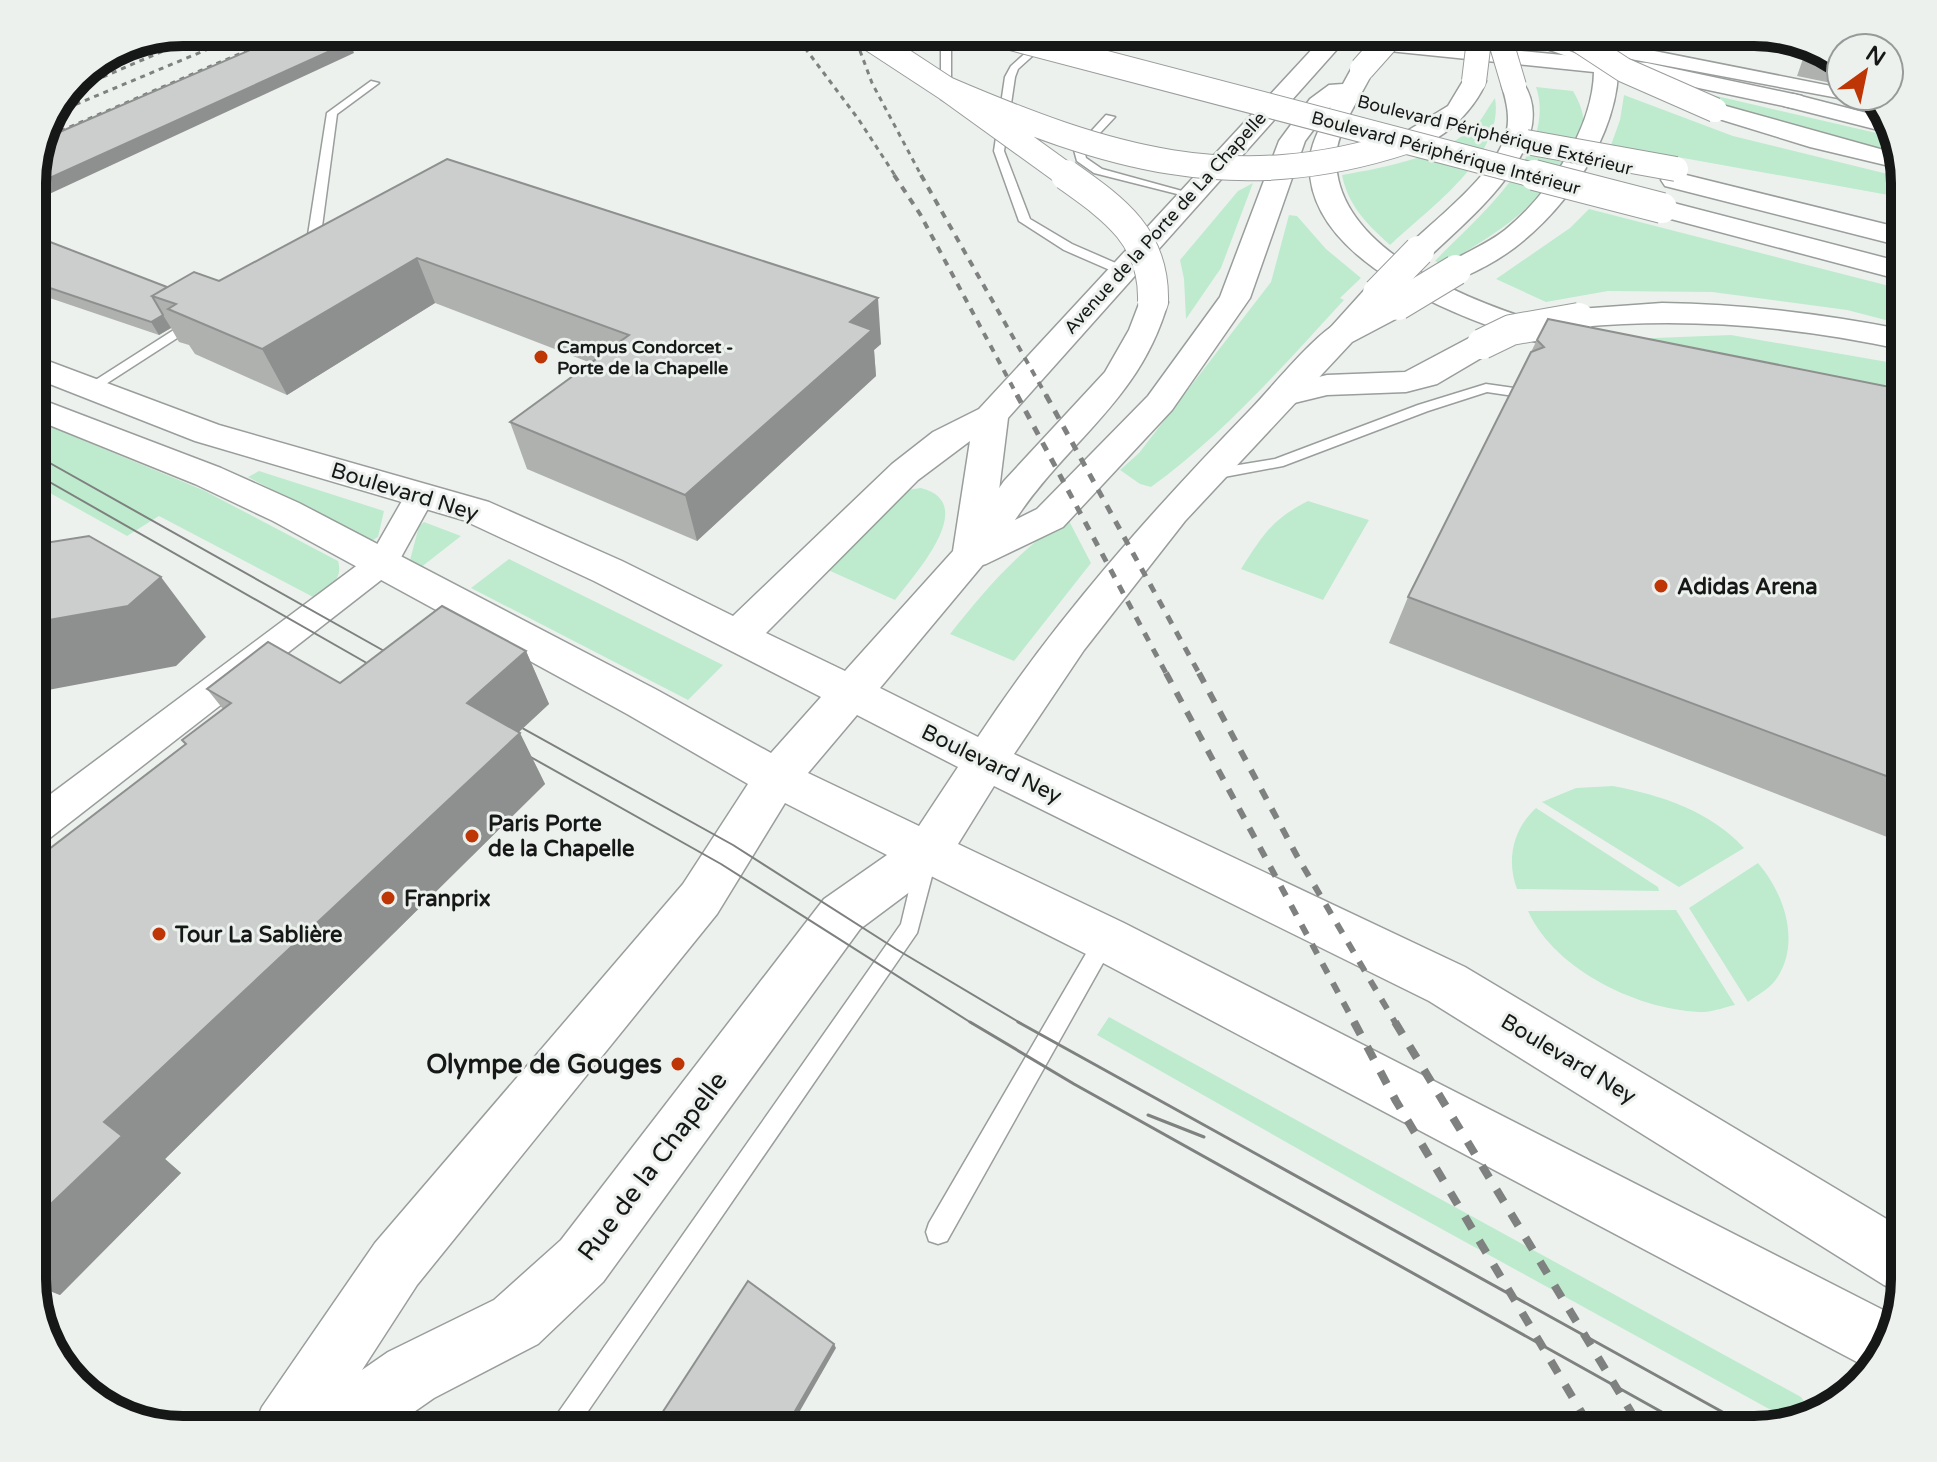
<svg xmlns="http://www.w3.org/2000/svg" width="1937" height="1462" font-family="'Varela Round',sans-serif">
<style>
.green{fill:#beebce}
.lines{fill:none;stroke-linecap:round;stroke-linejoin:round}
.lane-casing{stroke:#999d9b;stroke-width:3}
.street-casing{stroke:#999d9b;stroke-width:3}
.primary-casing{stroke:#999d9b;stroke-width:3}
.highway-casing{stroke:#999d9b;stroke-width:3}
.lane{fill:#fff;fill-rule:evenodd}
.street{fill:#fff;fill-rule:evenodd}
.primary{fill:#fff;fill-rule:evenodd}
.highway{fill:#fff;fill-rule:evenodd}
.tram-far1{stroke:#7e817f;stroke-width:2}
.tram{stroke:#7e817f;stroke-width:3}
.rail-far4{stroke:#7e817f;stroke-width:3;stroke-dasharray:5 5;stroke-linecap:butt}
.rail-far3{stroke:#7e817f;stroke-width:4;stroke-dasharray:7 7;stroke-linecap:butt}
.rail-far2{stroke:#7e817f;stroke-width:5;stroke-dasharray:9 9;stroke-linecap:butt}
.rail-far1{stroke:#7e817f;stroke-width:6;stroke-dasharray:11 11;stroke-linecap:butt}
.rail{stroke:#7e817f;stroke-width:8;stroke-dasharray:14 14;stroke-linecap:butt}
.primary-bridge-casing{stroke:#999d9b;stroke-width:32;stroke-linecap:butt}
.highway-bridge-far1-casing{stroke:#999d9b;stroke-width:26;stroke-linecap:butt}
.highway-bridge-casing{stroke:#999d9b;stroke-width:32;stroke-linecap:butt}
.primary-bridge{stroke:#fff;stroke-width:30}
.highway-bridge-far1{stroke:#fff;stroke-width:24}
.highway-bridge{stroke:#fff;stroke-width:30}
.wall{fill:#afb1af}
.shaded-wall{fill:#8e908f}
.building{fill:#cbcecc;stroke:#8e908f;stroke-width:2}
.poi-dot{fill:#be3506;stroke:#edf1ee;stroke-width:3}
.labels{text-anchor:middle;stroke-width:6;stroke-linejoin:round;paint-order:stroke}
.far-street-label{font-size:18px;fill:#161817;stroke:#edf1ee}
.far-poi-label{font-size:18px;font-weight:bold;fill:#161817;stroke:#edf1ee;text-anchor:start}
.street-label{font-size:22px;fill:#161817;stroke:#edf1ee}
.poi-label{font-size:22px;font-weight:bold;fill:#161817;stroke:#edf1ee;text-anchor:start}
.near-poi-label{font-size:26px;font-weight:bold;fill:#161817;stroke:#edf1ee;text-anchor:end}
.near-street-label{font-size:26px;fill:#161817;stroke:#edf1ee}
.rim{fill:none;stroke:#161817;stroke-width:10}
</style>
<rect width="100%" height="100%" fill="#edf1ee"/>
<path class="green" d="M1536 87 1573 91C1593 125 1582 139 1561 168 1529 215 1492 235 1444 265L1435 261C1476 218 1558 153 1536 87Z
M1682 88 1894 137 1898 154 1736 110Z
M1624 95 1733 136 1904 178 1905 198 1611 145 1620 120Z
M1495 98C1505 156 1428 209 1390 245 1368 225 1348 206 1342 175 1387 167 1443 157 1477 124 1484 117 1488 107 1495 98Z
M1253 183 1221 268 1186 319 1184 279 1180 260 1238 191Z
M1589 209 1905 290V325L1847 310 1712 292 1608 291 1546 302 1496 279 1570 228Z
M1289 215 1297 216 1326 249 1361 278 1340 298 1344 300C1284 365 1223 435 1151 487L1140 484 1120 470 1139 453 1271 282Z
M1731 335 1905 365V405L1603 340Z
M32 419 203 490 338 561C344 580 328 588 315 598L159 516 127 536 32 483Z
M259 471 384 511 378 537 370 542 248 477Z
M921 488C981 503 913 576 895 600L828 570 907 490Z
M1308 501 1369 520 1323 600 1241 569C1262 536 1272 519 1308 501Z
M1068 519 1091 563 1014 661 950 634C984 591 1022 546 1068 519Z
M424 522 461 536 420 568 410 560 419 526Z
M509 559 723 665 688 700 471 588Z
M1613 786C1661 795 1710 811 1744 848L1679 887 1542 802 1576 788Z
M1536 808 1658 887 1659 891 1517 889C1506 860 1513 829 1536 808Z
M1758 863C1784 893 1801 942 1777 978 1771 988 1757 995 1748 1002L1689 908Z
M1676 910 1735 1005C1726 1007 1715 1011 1705 1012 1642 1012 1555 971 1528 911Z
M1109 1017 1801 1397 1814 1416 1791 1421 1378 1194 1097 1035Z"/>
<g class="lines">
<g class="lane-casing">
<path id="lane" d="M941 32H951V99L946 102 941 99Z
M1049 32H1059L1018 69 1015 77 1004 151 1030 219 1072 244 1127 268V274H1119L1064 250 1019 221 994 151 1005 77 1011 66Z
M1335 32H1366L1494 48 1489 51Z
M1489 37 1549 43 1605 65 1597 67 1547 49 1486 42Z
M371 81 379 83 337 114 319 249 313 254H305L327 113Z
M1106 115 1115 117 1084 150 1086 158 1102 169 1193 194V198L1094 173 1077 161 1074 150Z
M191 319 202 322 95 391 90 392 83 388Z
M1486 384 1514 388 1521 392 1514 396 1487 392 1428 411 1283 466 1208 480 1201 475 1208 470 1275 459 1418 405Z
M926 853 933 855 936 861 917 933 575 1430H546L901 924 916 861 919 855Z
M1105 931 1112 933 1115 940 1112 947 947 1241 938 1244 929 1241 926 1232 929 1223 1098 933Z"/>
</g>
<g class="street-casing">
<path id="street" d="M1504 32H1547L1599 40 1841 88V96H1873L1881 106 1513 37Z
M421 484 432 487 436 494 394 570 46 841 32 846V808L371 555 410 487Z"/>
</g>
<g class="primary-casing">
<path id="primary" d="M1328 32 1593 58 1586 32H1608L1616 60 1647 63 1793 94 1802 96 1805 101 1802 106 1793 108 1647 77 1618 74C1614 149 1550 232 1486 266 1472 273 1462 280 1446 276L1441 270 1446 264C1465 253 1487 244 1505 230 1548 195 1593 129 1594 72L1340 46 1008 418 991 555 880 688 978 737C1057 617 1151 512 1250 410 1272 387 1307 344 1331 327 1351 314 1385 293 1409 298L1413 305 1409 312 1352 342 1185 521 1084 650 1014 754 1465 967 1905 1230V1279L1901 1292 1884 1285 1429 1001 994 786 958 844 1124 923 1893 1315 1874 1371 1088 955 931 876 860 929 603 1282 538 1344 434 1398 388 1430H252L262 1407 375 1243 683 884 748 784 627 714 273 521 195 484 32 418V396L221 468 299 503 657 690 771 753 821 697 594 581 463 520 195 441 32 377V355L219 425 489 502 622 561 733 616 892 464 933 432 979 409ZM970 441 953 551 845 671 766 633 918 480ZM857 715 958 767 919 826 808 773ZM785 803 887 855 824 899 561 1240 494 1300 388 1352 362 1370 417 1285 717 914Z"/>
</g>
<g class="highway-casing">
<path id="highway" d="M1362 62 1370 64 1374 69C1362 96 1336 129 1336 159 1336 258 1491 309 1568 331L1573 338 1568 345 1557 348 1546 345C1467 321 1301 263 1310 158 1312 140 1323 122 1331 106L1305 141 1250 298 1172 410 1063 527 986 564 972 568 958 564 953 555 1004 481 1105 372 1129 330 1142 296 1153 293 1164 296 1168 302C1140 401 1068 440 1015 520L1037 509 1148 396 1220 297 1279 141 1310 99 1329 85 1343 84 1354 64Z
M1474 74 1482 76 1486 81C1476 110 1432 155 1399 146L1395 141 1399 136 1448 106 1466 76Z
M1514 79 1522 81C1565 143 1468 219 1429 257L1419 260 1409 257 1404 251 1409 245C1438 217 1499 171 1507 130 1510 115 1506 100 1502 86L1506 81Z
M1793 94 1890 119 1894 134 1784 106 1781 101 1784 96Z
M1715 103 1898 154 1902 169 1810 147 1706 115 1703 110 1706 105Z
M1674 172 1905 229V247L1665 186 1661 180 1665 174Z
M1662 200 1905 263V281L1652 214 1648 208 1652 202Z
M1378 284 1389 287 1393 293 1389 299C1372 318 1357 349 1330 342L1325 335 1330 328 1367 287Z
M1662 303C1744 304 1824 314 1905 330V350C1796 326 1690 317 1579 327L1568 325 1563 318 1568 311 1579 309Z
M1482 334 1493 337 1498 344 1493 351 1437 384 1406 392 1327 395 1286 405 1274 402 1269 395 1274 388 1327 375 1405 372 1471 337Z"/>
</g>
<use href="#lane" class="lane"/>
<use href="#street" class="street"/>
<use href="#primary" class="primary"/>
<use href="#highway" class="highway"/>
<path class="tram-far1" d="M32 453 402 661
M32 472 386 674
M504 718 733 845 896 949 1022 1024
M511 746 721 864 973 1024"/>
<path class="tram" d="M970 1022 1074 1084 1694 1430
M1018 1022 1755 1430
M1148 1115 1204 1137"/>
<path class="rail-far4" d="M793 32 859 120 896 177
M853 32 872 83 922 177
M66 93 207 32
M48 116 249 32
M42 139 290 32"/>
<path class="rail-far3" d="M894 175 920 214 1018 397
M921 175 1047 397"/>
<path class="rail-far2" d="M1017 395 1167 675
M1046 395 1200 675"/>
<path class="rail-far1" d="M1166 673 1355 1024
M1199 673 1297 856 1396 1024"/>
<path class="rail" d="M1354 1022 1396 1101 1592 1430
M1395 1022 1642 1430"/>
<g class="primary-bridge-casing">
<path id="primary-bridge" d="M1398 305 1456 270"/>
</g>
<g class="highway-bridge-far1-casing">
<path id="highway-bridge-far1" d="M860 32 947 89 1069 177
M988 32 1541 177
M1498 32 1514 86
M1566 32 1624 70 1715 110
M1362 69 1395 32
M1474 81 1480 32
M947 89C1106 157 1233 198 1405 142
M1526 142 1676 169"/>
</g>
<g class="highway-bridge-casing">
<path id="highway-bridge" d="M1066 175C1114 209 1155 237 1153 302
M1534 175 1662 208
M1378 293 1419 251
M1482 344 1511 330 1579 318"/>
</g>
<use href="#primary-bridge" class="primary-bridge"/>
<use href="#highway-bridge-far1" class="highway-bridge-far1"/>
<use href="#highway-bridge" class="highway-bridge"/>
</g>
<path class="wall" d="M1628 32H1678L1668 51 1636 38Z
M1806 50 1841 62V85L1797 76Z
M447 159 881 344 874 350 876 376 697 541 527 469 510 422 591 363 435 303 287 395 195 354 189 345 179 342 171 328 159 335 32 292V235L167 287 219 281Z
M1537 340 1905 390V844L1389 643 1408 597Z
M526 651 549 704 519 732 545 784 165 1159 181 1173 60 1295 40 1287 34 1293 32 1288 43 1085 40 856 185 744 182 740 223 709 207 689 340 683Z"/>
<path class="shaded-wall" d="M1676 32H1678L1668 51Z
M350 42 354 53 32 202V186Z
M417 258 435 303 287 395 262 349Z
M878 298 881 344 874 350 876 376 697 541 685 495 850 322Z
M163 315 171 328 159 335 151 322Z
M32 529 41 539 32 544Z
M161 577 206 637 176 666 32 693V623Z
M526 651 549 704 494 755 467 703Z
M520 733 545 784 165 1159 181 1173 60 1295 40 1287 34 1293 32 1288V1222L104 1122Z
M834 1344 836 1348 789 1430H784Z"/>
<path class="building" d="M292 32H315L350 42 32 186V173L41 140Z
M447 159 878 298 850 322 872 330 685 495 510 422 629 335 417 258 262 349 168 309 176 304 152 296 194 272 219 281Z
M32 235 167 287 152 296 163 315 151 322 32 282Z
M1548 319 1905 390V783L1408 597 1531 352 1544 347 1537 340Z
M89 536 161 577 128 606 32 623V545Z
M442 606 526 651 467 703 520 733 104 1122 122 1136 32 1222V1095L43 1085 32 1077V851L40 856 186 744 182 740 231 703 207 689 268 642 340 683Z
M748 1281 834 1344 784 1430H651Z"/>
<g class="poi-dot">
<circle cx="541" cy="357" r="8"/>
<circle cx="1661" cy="586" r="8"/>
<circle cx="472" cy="836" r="8"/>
<circle cx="388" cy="898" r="8"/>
<circle cx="159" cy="934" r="8"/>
<circle cx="678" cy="1064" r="8"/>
</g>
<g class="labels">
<g class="far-street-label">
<text transform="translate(1495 135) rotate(14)" y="6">Boulevard Périphérique Extérieur</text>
<text transform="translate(1446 153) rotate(15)" y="6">Boulevard Périphérique Intérieur</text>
<text transform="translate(1165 223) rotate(-48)" y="6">Avenue de la Porte de La Chapelle</text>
</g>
<g class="far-poi-label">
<text x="557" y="353">Campus Condorcet -<tspan x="557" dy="21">Porte de la Chapelle</tspan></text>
</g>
<g class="street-label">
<text transform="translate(405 491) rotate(17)" y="8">Boulevard Ney</text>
<text transform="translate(992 763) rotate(26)" y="8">Boulevard Ney</text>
<text transform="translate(1569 1058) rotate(31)" y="8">Boulevard Ney</text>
</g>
<g class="poi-label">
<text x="1677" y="594">Adidas Arena</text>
<text x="488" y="831">Paris Porte<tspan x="488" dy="25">de la Chapelle</tspan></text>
<text x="404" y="906">Franprix</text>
<text x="175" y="942">Tour La Sablière</text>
</g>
<g class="near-poi-label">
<text x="662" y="1073">Olympe de Gouges</text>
</g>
<g class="near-street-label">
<text transform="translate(652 1166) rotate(-53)" y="9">Rue de la Chapelle</text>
</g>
</g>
<path d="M0 0H1937V1462H0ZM183 46H1754A137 137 0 0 1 1891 183V1279A137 137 0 0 1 1754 1416H183A137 137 0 0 1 46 1279V183A137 137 0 0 1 183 46Z" fill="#edf1ee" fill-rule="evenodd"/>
<path class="rim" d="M183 46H1754A137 137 0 0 1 1891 183V1279A137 137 0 0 1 1754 1416H183A137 137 0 0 1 46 1279V183A137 137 0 0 1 183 46Z"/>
<g transform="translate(1865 72) rotate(33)"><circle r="38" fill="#edf1ee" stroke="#979a98" stroke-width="2"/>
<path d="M0-6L14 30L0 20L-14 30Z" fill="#be3506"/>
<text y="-12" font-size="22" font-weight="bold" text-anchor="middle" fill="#161817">N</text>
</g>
</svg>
